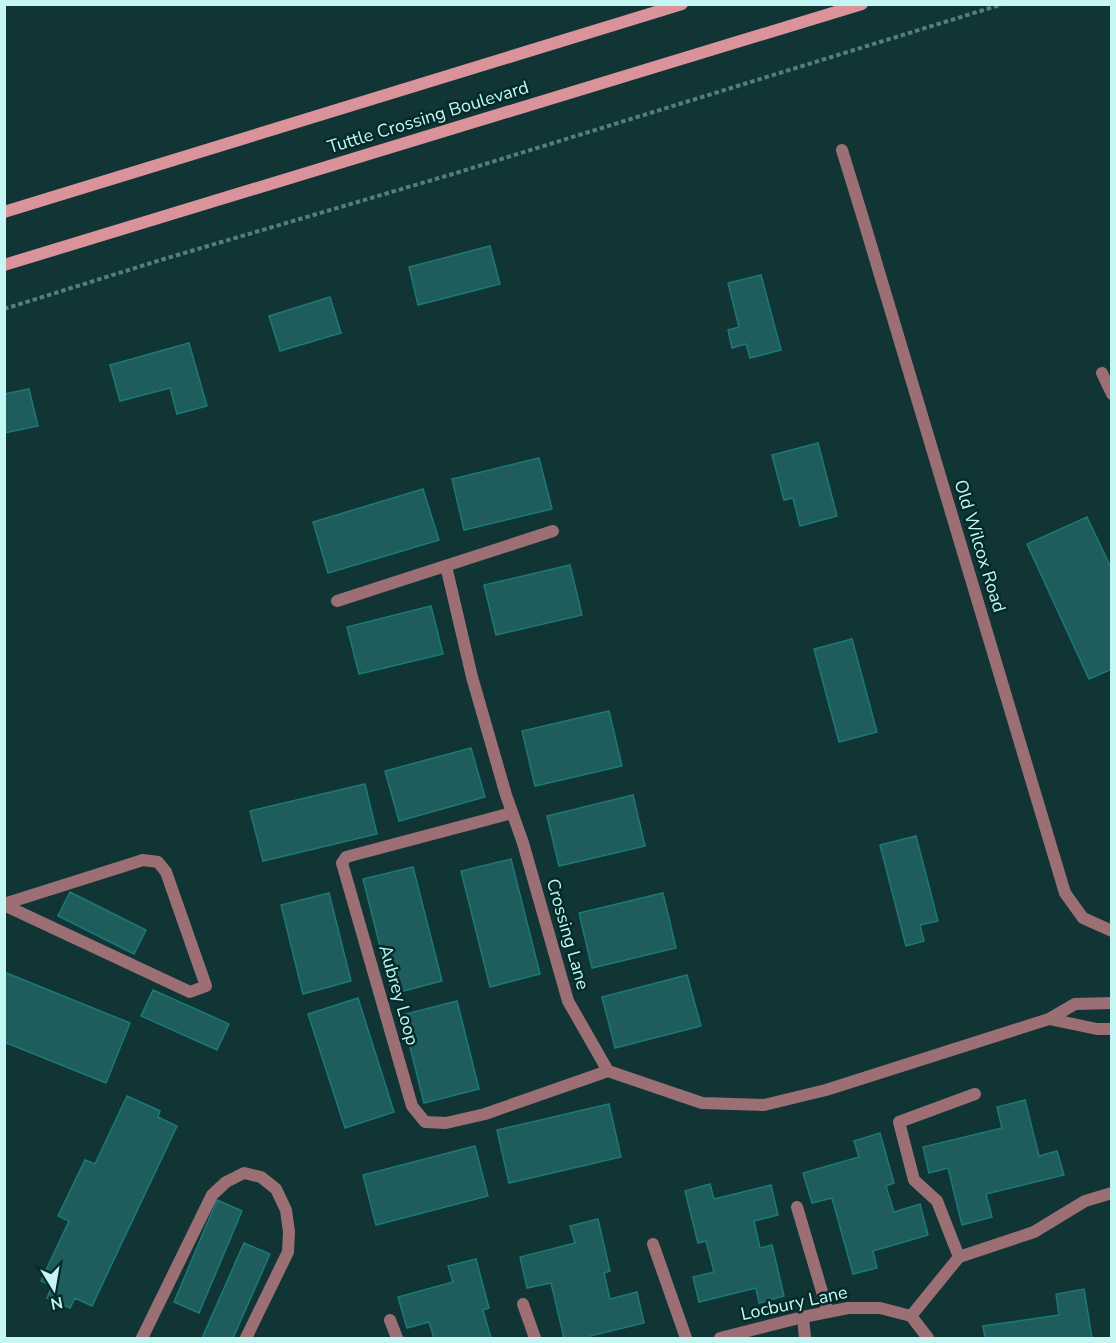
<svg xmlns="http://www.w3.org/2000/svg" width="1116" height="1343" font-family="'Nunito Sans',sans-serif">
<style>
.building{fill:#1e5d5b;stroke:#1a7a78;stroke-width:1.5}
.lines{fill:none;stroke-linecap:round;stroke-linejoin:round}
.path{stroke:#547e7c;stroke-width:4;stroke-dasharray:4.5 3;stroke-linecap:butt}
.lane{stroke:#9c6f74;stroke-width:12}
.street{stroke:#9c6f74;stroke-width:12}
.secondary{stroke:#da939b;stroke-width:12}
.labels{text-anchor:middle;stroke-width:5;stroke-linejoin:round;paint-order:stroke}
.street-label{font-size:18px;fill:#c4f7f4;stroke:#042b2a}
</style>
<rect width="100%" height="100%" fill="#103534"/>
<path class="building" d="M490 246 500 284 418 305 409 267Z
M761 275 781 350 750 358 746 344 732 348 728 330 739 327 728 283Z
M330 297 341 333 280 351 269 316Z
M189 343 207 406 177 414 170 388 120 401 110 365Z
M29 389 38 426 4 433V394Z
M818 443 837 516 800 526 793 498 784 500 772 455Z
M539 458 552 509 464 530 452 479Z
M423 489 439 540 328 573 313 522Z
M1087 517 1112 570V669L1089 679 1027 544Z
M570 565 582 615 496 635 484 585Z
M431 606 443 654 359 674 347 627Z
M852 639 877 732 839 742 814 649Z
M609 711 622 766 535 786 522 731Z
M471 748 485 797 399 821 385 771Z
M365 784 377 834 263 861 250 811Z
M633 795 645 846 559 866 547 816Z
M916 836 938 921 920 925 924 941 906 946 880 845Z
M511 859 540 974 490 987 461 871Z
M413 867 442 981 392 994 363 879Z
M70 892 146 930 134 954 58 916Z
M329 893 351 981 303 994 281 905Z
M663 893 676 948 592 968 579 913Z
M4 972 130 1023 106 1083 4 1042Z
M687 975 701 1026 615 1048 602 997Z
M153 990 229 1024 217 1050 141 1016Z
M358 998 394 1112 345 1128 308 1014Z
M457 1001 479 1089 424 1103 402 1015Z
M127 1096 160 1111 158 1117 177 1126 92 1306 75 1298 70 1308 47 1298 52 1286 41 1281 69 1221 58 1216 85 1160 95 1164Z
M1025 1100 1039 1156 1057 1151 1064 1175 986 1194 992 1217 962 1225 948 1168 929 1173 923 1147 1002 1128 997 1107Z
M609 1104 621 1157 509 1183 497 1130Z
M880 1133 894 1183 886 1186 894 1212 920 1204 928 1235 873 1251 877 1268 853 1274 832 1198 812 1203 803 1173 859 1157 854 1141Z
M475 1146 488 1196 376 1225 363 1175Z
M710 1184 714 1199 771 1185 778 1215 754 1221 760 1248 772 1245 784 1296 759 1303 756 1288 699 1302 693 1277 714 1272 706 1241 698 1243 685 1191Z
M217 1200 242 1211 199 1313 174 1302Z
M598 1219 610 1271 604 1273 610 1299 637 1292 644 1323 590 1336V1338H564L551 1283 527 1288 520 1257 575 1243 570 1226Z
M244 1243 270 1254 233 1338H202Z
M476 1259 489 1308 483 1310 491 1338H434L429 1322 407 1328 398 1297 453 1282 448 1266Z
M1084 1289 1092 1338H985L983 1326 1059 1315 1056 1294Z"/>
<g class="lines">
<path class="path" d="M4 309 164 259 456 173 1003 4"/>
<path class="lane" d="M1102 373 1112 394
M4 904 143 860 158 862 166 872 206 986 190 992 4 905
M797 1207 828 1312
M653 1244 686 1338
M959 1257 937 1201 914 1180 899 1122 975 1094
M523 1304 535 1338
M803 1317 805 1338
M390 1320 397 1338
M142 1338 212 1195 226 1182 244 1173 261 1177 276 1189 286 1210 289 1232 288 1252 246 1338"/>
<path class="street" d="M842 150 862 215 1065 893 1083 918 1112 931
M446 566 472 677 506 795 523 843 568 1001 608 1071 702 1103 764 1105 826 1090 1049 1019 1075 1004 1112 1003
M337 601 553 531
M512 813 346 857 342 863 412 1106 425 1122 446 1123 485 1114 608 1071
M1049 1019 1097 1029H1112
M911 1316 959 1257 1034 1232 1085 1201 1112 1193
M720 1338 803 1317 848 1308H880L911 1316 928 1338"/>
<path class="secondary" d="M4 212 682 4
M4 265 862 4"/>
</g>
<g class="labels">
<g class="street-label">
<text transform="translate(428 117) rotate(-17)" y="6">Tuttle Crossing Boulevard</text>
<text transform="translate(980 546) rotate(73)" y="6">Old Wilcox Road</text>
<text transform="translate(568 934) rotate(74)" y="6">Crossing Lane</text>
<text transform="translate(399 995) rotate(74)" y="6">Aubrey Loop</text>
<text transform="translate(794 1303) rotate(-12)" y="6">Locbury Lane</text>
</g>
</g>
<rect width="1116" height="1343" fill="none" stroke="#c4f7f4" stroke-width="12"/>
<g transform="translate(54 1289) rotate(169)" stroke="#042b2a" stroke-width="4.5" paint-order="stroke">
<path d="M0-4.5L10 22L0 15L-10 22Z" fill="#c4f7f4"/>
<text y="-9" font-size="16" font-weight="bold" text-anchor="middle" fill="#c4f7f4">N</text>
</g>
</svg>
